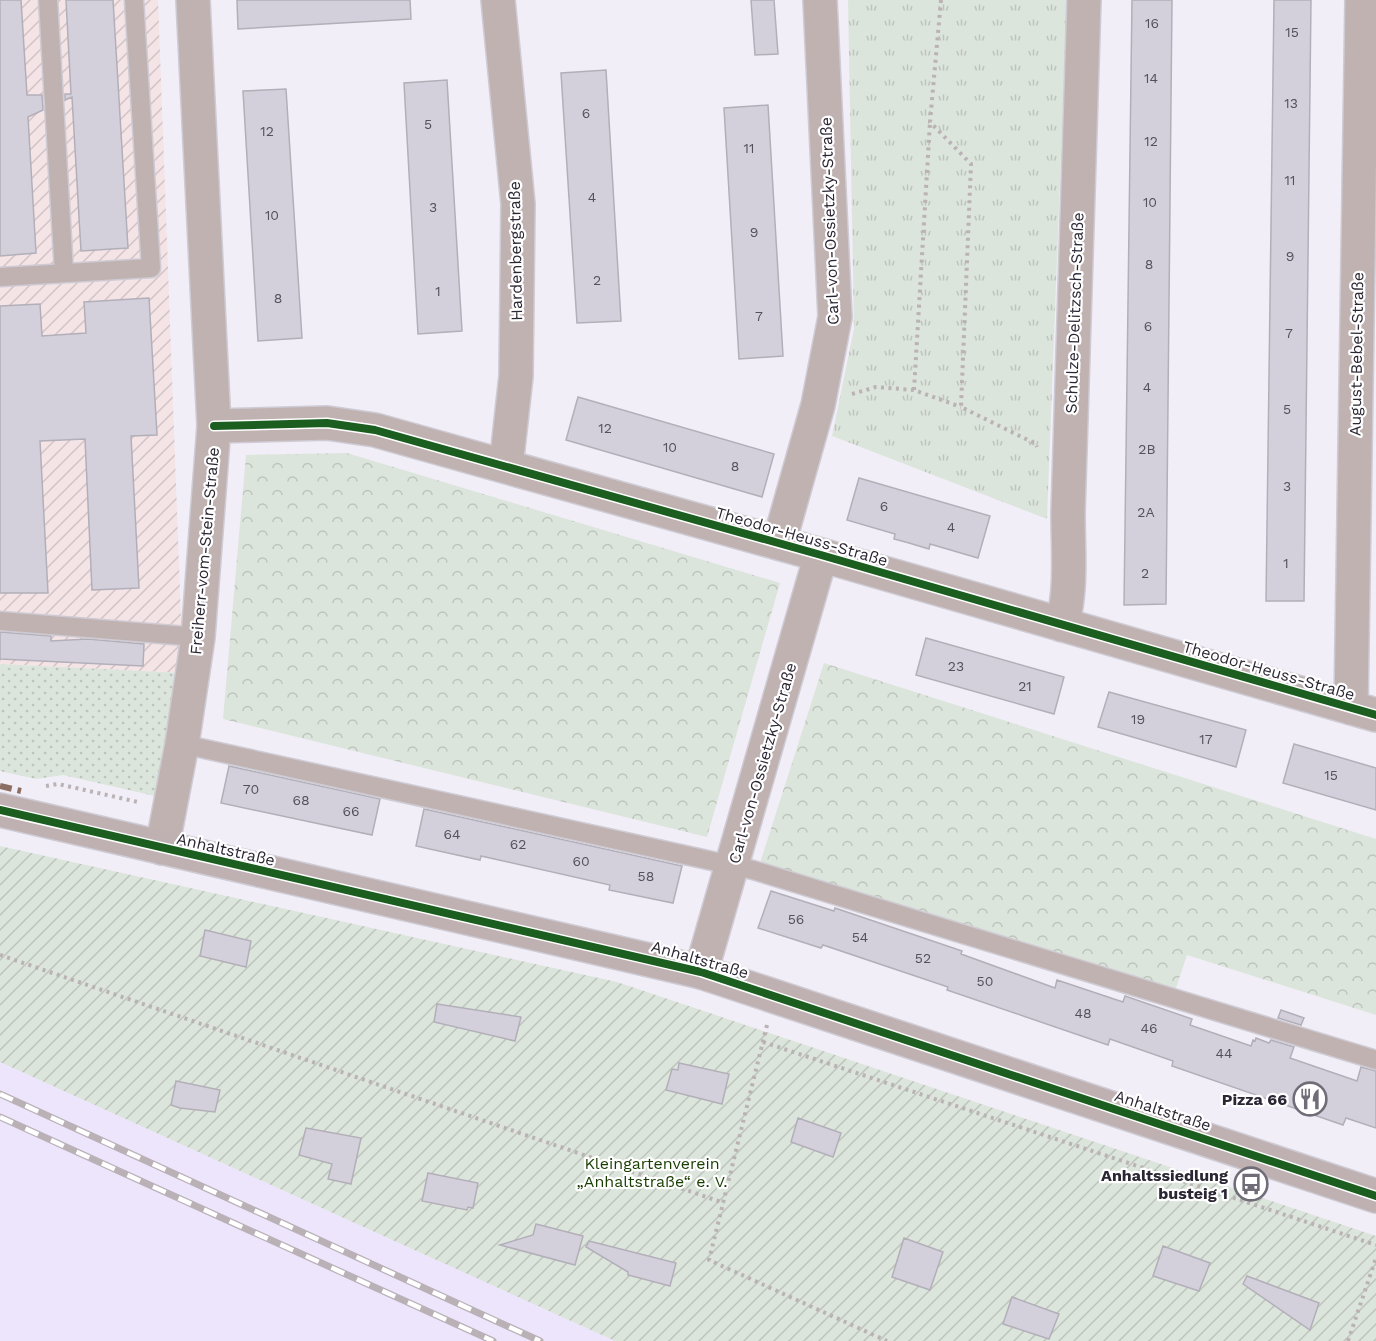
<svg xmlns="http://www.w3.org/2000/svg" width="1376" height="1341" font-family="'Work Sans',sans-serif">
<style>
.built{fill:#ece5fb}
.industrial{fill:url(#industrial-furrows)}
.grass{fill:url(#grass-dots)}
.forest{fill:url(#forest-crowns)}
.park{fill:url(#park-tufts)}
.garden{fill:url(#garden-furrows)}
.building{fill:#d4d0db;stroke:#b2afb9;stroke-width:1.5}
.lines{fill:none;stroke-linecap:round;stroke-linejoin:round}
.lane-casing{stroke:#cecbd4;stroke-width:21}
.street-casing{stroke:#cecbd4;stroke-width:36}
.secondary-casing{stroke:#cecbd4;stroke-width:36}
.path{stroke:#bab2b4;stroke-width:4;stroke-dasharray:3 4.5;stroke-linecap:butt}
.lane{stroke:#c0b2b1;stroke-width:18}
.street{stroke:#c0b2b1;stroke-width:33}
.secondary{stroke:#bfb1b1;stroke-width:33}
.rail-casing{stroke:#b9b1b5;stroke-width:7}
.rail{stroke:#fff;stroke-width:4.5;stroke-dasharray:14;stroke-linecap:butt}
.quiet{stroke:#8d6e63;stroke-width:6;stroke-dasharray:12 6;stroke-linecap:butt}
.cycleway-casing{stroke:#fff;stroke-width:11}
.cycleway{stroke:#1b5e20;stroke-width:8}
.labels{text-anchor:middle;stroke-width:4.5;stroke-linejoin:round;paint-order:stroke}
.number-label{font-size:14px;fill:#55505d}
.street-label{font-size:16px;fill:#2b2633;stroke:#fff}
.poi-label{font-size:16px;font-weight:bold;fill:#2b2633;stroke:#fff;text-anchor:end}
.park-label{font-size:16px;fill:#183d00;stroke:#fff}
</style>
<defs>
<pattern id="industrial-furrows" width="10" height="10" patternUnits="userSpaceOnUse" patternTransform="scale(1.5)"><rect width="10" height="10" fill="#f4e4e6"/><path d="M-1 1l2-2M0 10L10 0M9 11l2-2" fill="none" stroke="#d1c3c6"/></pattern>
<pattern id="grass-dots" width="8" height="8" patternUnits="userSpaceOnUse" patternTransform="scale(1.5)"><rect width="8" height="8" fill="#dce5db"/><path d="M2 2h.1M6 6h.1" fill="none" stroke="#bdc4bc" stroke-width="1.8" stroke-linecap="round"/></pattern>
<pattern id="forest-crowns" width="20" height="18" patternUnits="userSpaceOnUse" patternTransform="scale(1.5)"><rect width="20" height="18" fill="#dce5db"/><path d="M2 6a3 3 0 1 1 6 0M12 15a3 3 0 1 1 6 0" fill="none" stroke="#bdc4bc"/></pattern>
<pattern id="park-tufts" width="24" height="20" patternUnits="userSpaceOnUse" patternTransform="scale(1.5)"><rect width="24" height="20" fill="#dce5db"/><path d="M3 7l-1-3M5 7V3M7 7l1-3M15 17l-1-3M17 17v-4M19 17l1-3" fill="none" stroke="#bdc4bc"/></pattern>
<pattern id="garden-furrows" width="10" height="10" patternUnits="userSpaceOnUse" patternTransform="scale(1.5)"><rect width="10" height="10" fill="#dce5db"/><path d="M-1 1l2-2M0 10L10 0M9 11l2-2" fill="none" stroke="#bdc4bc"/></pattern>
</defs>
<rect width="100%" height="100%" fill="#f1eef8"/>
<path class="built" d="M0 1062 615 1341H0Z"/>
<path class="industrial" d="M0 0H158L183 673 0 664Z"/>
<path class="grass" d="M0 664 183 673 159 797 63 775 36 779 0 771Z"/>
<path class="forest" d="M347 453 780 583 707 837 223 719 246 455Z
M824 663 1376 839V1015L1187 955 1174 994 760 863Z"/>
<path class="park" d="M848 0H1067L1047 519 832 436 854 329Z"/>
<path class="garden" d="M0 846 617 982 1376 1236V1341H615L0 1062Z"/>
<path class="building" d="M0 0H21L27 95H42L43 110 28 117 36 253 0 256Z
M66 0H113L128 248 81 251 72 97 65 100V94H71Z
M237 0H410L411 19 238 29Z
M751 0H774L778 54 755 55Z
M1132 0H1172L1166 604 1124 605Z
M1274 0H1311L1304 601H1266Z
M606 70 621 321 577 323 561 73Z
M447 80 462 331 418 334 404 83Z
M286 89 302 338 258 341 243 91Z
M768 105 783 356 739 359 724 108Z
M149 298 157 435 131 436 139 588 92 590 85 439 40 441 48 593H0V306L40 304 42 336 86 333 84 302Z
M578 397 774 454 762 497 566 440Z
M859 478 990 516 978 558 930 544 929 549 909 543 894 539 895 534 847 520Z
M0 632 51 636V641L88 639 144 644 143 666 0 659Z
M926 638 1064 677 1054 714 916 675Z
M1109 692 1246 730 1236 767 1098 727Z
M1294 744 1376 768V810L1283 783Z
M229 766 380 799 372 835 221 803Z
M424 809 682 866 673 903 609 890 610 885 481 856 480 860 416 846Z
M771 891 834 911 835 908 962 951 961 954 1055 988 1057 980 1123 1002 1125 996 1192 1019 1190 1025 1251 1046 1253 1040 1255 1041 1256 1038 1269 1043 1271 1040 1294 1047 1290 1058 1357 1081 1361 1067 1376 1071V1128L1346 1118 1343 1125 1172 1066 1173 1061 1110 1039 1108 1045 947 990 948 987 823 945 821 948 758 928Z
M205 930 251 941 246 967 200 956Z
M437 1004 521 1017 515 1041 434 1022Z
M1281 1010 1304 1018 1301 1025 1278 1018Z
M679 1063 729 1074 722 1104 666 1090 672 1069 678 1070Z
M176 1081 220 1090 215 1112 180 1108 171 1105Z
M798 1118 841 1133 833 1157 791 1142Z
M306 1128 361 1138 351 1184 328 1179 332 1164 299 1155Z
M428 1173 478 1183 473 1208 468 1207 467 1210 422 1201Z
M536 1224 583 1236 575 1265 500 1245 533 1235Z
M904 1238 943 1252 930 1290 892 1277Z
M589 1241 676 1263 670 1286 628 1275V1272L586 1247Z
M1163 1246 1210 1263 1199 1291 1153 1276Z
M1247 1276 1319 1303 1310 1330 1243 1284Z
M1012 1297 1059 1314 1049 1339 1003 1324Z"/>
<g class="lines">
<g class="lane-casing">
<path id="lane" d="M48 0 64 273
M0 277 151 268 134 0
M0 621 198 637
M182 744 753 870 1376 1060"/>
</g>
<g class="street-casing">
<path id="street" d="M498 0 518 204 516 376 506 466
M214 426 327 423 375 430 821 555 1376 715
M779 543 818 405 835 317 820 0
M1062 625C1072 590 1068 550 1068 513L1084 0
M1351 708 1362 0
M162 848 182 744 198 637 214 426 193 0
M701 972 821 555"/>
</g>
<g class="secondary-casing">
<path id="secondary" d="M0 810 701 972 1376 1196"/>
</g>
<path class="path" d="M941 0 930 122 971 164 961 407 1036 444 1037 447
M914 390 930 122
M852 394 876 387 914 390 961 407
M46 786 58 784 138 802
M0 955 724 1203
M767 1025 709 1260 887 1341
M763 1042 1376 1245
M1348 1341 1376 1258"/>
<use href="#lane" class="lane"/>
<use href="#street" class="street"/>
<use href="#secondary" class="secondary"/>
<g class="rail-casing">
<path id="rail" d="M0 1094 540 1341
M0 1117 493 1341"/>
</g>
<use href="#rail" class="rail"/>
<path class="quiet" d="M0 786 21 791"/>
<g class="cycleway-casing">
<path id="cycleway" d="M214 426 327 423 375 430 821 555 1376 715
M0 810 701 972 1376 1196"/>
</g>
<use href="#cycleway" class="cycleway"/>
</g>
<defs>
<g id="restaurant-ring" transform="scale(1.725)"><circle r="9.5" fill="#fff" stroke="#706c78" stroke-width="1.5"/><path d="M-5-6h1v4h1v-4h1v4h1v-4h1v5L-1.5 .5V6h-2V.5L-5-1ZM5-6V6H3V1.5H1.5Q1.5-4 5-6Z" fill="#706c78"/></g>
<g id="bus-ring" transform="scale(1.725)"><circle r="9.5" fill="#fff" stroke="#706c78" stroke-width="1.5"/><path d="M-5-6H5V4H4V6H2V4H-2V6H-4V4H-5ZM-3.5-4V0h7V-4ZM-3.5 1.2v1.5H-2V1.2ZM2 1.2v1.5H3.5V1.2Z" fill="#706c78"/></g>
</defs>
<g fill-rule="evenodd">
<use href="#restaurant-ring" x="1310" y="1099"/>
<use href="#bus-ring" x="1251" y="1184"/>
</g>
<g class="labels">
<g class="number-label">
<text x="1152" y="28">16</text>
<text x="1292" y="37">15</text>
<text x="1151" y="83">14</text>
<text x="1291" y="108">13</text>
<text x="586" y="118">6</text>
<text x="428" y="129">5</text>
<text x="267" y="136">12</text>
<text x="1151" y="146">12</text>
<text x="749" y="153">11</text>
<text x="1290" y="185">11</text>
<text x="592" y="202">4</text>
<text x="1150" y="207">10</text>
<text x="433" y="212">3</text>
<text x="272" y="220">10</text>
<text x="754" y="237">9</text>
<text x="1290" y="261">9</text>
<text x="1149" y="269">8</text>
<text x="597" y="285">2</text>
<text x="438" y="296">1</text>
<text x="278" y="303">8</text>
<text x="759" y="321">7</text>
<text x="1148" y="331">6</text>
<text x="1289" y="338">7</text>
<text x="1147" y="392">4</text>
<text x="1287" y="414">5</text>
<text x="605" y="433">12</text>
<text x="670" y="452">10</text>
<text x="1147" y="454">2B</text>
<text x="735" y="471">8</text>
<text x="1287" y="491">3</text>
<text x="884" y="511">6</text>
<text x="1146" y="517">2A</text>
<text x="951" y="532">4</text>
<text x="1286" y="568">1</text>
<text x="1145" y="578">2</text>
<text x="956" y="671">23</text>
<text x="1025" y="691">21</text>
<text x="1138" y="724">19</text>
<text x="1206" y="744">17</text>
<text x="1331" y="780">15</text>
<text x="251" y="794">70</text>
<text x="301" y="805">68</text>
<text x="351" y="816">66</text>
<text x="452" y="839">64</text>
<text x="518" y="849">62</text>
<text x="581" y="866">60</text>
<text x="646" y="881">58</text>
<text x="796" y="924">56</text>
<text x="860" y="942">54</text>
<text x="923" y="963">52</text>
<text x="985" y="986">50</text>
<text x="1083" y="1018">48</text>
<text x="1149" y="1033">46</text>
<text x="1224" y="1058">44</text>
</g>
<g class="street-label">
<text transform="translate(829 221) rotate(-92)" y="6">Carl-von-Ossietzky-Straße</text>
<text transform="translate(515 251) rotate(-91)" y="6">Hardenbergstraße</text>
<text transform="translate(1074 313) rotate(-88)" y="6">Schulze-Delitzsch-Straße</text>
<text transform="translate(1356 354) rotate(-89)" y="6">August-Bebel-Straße</text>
<text transform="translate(802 536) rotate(16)" y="6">Theodor-Heuss-Straße</text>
<text transform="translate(204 551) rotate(-85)" y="6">Freiherr-vom-Stein-Straße</text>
<text transform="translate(1269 670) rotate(16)" y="6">Theodor-Heuss-Straße</text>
<text transform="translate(762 763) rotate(-74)" y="6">Carl-von-Ossietzky-Straße</text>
<text transform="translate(226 849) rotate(13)" y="6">Anhaltstraße</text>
<text transform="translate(700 959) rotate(16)" y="6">Anhaltstraße</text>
<text transform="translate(1163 1110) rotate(18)" y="6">Anhaltstraße</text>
</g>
<g class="poi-label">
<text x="1287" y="1105">Pizza 66</text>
<text x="1228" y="1181">Anhaltssiedlung<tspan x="1228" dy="18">busteig 1</tspan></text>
</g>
<g class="park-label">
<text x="652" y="1169">Kleingartenverein<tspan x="652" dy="18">„Anhaltstraße“ e. V.</tspan></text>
</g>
</g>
</svg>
